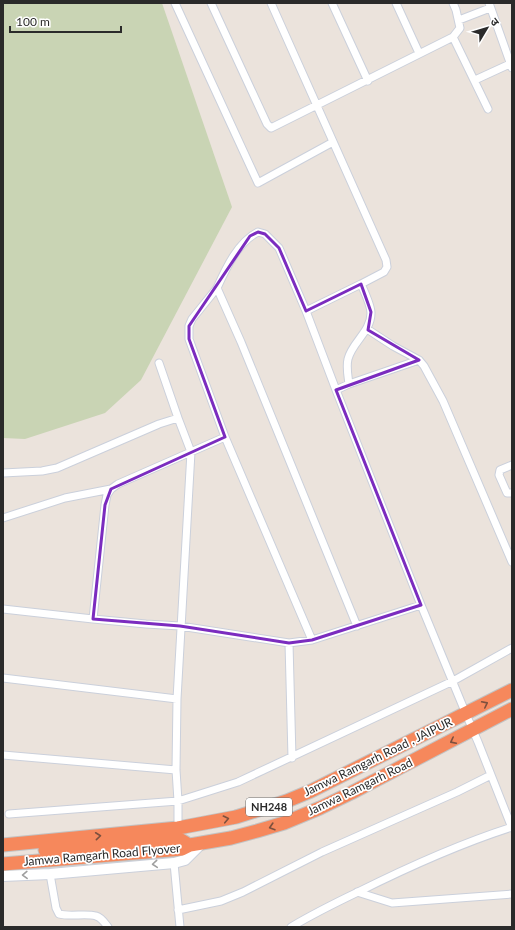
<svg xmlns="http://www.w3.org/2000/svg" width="515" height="930" font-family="Lato,'Noto Sans Devanagari',sans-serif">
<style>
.cemetery{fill:#c9d4b4}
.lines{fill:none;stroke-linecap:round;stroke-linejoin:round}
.street-casing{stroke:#cbd0db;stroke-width:9}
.secondary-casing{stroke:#cbd0db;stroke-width:12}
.highway-casing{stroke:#c3c3c3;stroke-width:15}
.street{stroke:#fff;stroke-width:7}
.secondary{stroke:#fff;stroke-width:10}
.highway{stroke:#f6885c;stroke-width:13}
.oneway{stroke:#7c503e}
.oneway2{stroke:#9f9f9f}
.marked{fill:none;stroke:#7b2cbf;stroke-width:3;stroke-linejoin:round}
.labels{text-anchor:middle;stroke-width:3.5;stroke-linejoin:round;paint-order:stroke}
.shield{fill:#fff;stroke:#6a6a6a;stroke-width:1}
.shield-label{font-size:11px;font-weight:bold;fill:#2a2a2a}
.street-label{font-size:12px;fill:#2a2a2a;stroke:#fff}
</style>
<rect width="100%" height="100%" fill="#ebe3dc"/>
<path class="cemetery" d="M3 3H162L232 207 141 380 105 413 25 439 3 438Z"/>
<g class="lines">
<g class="street-casing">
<path id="street" d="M175 3 258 183 333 142
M211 3 267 124 271 128 453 37 460 28 456 10 453 3
M271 3 386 260 387 267 384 272 361 284C364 291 371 305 371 313 371 332 352 342 348 359 346 367 348 376 349 384
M332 3 368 81
M396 3 419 53
M489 3 512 68
M459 20 490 8
M453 37 488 109
M475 80 512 63
M217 288 192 319 189 326V339L225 437 312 640
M306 311 361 284
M367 329 393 346 419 360 424 366 443 401 512 562
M159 363 178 418
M336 390 349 384 419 360
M512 465 500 470 499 475 507 493H512
M3 473 42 471 57 468 159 424 178 418 191 452 177 699 176 770 178 801V828
M3 518 65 498 111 489
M3 609 93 619 146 624 180 626 289 643 312 640 421 605
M93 619 105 505 107 495 111 489 118 484 225 437
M357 626 241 342 217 288C226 268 238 242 258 232L265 234 279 248 306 311 336 390 421 605 466 714 478 742 512 828
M289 643 292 758
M3 678 177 699
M3 755 176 770
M9 814 178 801 238 782 453 681 512 648
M174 863 180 927
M50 874 56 908 59 914C71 917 86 913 96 916 101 917 105 923 108 927
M357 892 392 903 512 894
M178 910 221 901 243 892 322 852 457 792 491 775
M291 927C313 914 335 903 358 892 408 867 459 844 512 827"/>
</g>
<g class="secondary-casing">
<path id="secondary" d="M3 876 50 874 174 863 185 860 201 844"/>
</g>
<g class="highway-casing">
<path id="highway" d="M3 845 178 828 236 817 287 801 311 791 512 690
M45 850 181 840 186 843
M3 864 182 849 190 845 231 838 257 831 284 823 320 808 351 793 512 709"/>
</g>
<use href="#street" class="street"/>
<use href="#secondary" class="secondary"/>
<use href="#highway" class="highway"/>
</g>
<defs><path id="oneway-chevron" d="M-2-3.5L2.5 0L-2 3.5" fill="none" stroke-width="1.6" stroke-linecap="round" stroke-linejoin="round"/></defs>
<g class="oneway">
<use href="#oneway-chevron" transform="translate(485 704) rotate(-27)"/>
<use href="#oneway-chevron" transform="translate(453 741) rotate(153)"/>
<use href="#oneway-chevron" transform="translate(226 819) rotate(-12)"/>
<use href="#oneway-chevron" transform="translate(272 827) rotate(163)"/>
<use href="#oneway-chevron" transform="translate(98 836) rotate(-6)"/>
</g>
<g class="oneway2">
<use href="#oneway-chevron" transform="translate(155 864) rotate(175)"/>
<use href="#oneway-chevron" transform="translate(25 875) rotate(178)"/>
</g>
<path class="marked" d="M258 232 265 234 279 248 306 311 361 284 371 312 368 330 419 360 336 390 421 605 312 640 289 643 180 626 93 619 105 505 111 489 225 437 189 339V326L250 236Z"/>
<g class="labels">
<rect class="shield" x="246" y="798" width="46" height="18" rx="3"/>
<g class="shield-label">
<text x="269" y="811">NH248</text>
</g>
<g class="street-label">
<text transform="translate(378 757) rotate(-26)" y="4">Jamwa Ramgarh Road , JAIPUR</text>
<text transform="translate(360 787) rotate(-26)" y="4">Jamwa Ramgarh Road</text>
<text transform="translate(102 855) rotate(-5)" y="4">Jamwa Ramgarh Road Flyover</text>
</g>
</g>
<rect width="515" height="930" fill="none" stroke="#2a2a2a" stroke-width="8"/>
<g transform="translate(487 28) rotate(52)" stroke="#ffffff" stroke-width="3" paint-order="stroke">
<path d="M0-3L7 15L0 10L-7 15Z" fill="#2a2a2a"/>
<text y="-6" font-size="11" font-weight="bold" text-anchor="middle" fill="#2a2a2a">उ</text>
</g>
<path d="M10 26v6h111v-6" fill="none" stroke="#2a2a2a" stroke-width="2"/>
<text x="16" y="26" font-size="12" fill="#2a2a2a" stroke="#ffffff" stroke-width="3" paint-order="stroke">100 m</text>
</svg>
